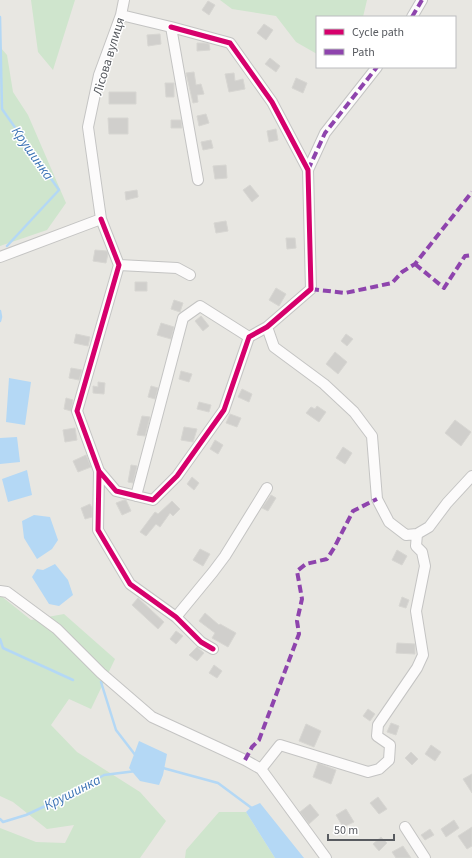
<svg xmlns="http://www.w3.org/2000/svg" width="472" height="858" font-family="'Source Sans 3',sans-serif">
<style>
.green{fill:#cfe5cd}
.water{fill:#b4d8f5}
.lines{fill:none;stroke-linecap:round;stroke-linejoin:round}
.stream{stroke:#b4d8f5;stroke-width:2.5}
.building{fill:#d0cfcc;stroke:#d7d6d2}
.street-casing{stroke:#c4c4c3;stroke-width:12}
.street{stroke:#fcfbfb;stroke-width:10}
.quiet{stroke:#8e44ad;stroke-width:4;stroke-dasharray:8 4;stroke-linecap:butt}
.cycleway-casing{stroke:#fff;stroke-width:8}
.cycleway{stroke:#d6006c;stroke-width:5}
.labels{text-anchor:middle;stroke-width:3;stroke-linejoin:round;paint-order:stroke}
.street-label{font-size:13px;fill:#585b60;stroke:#fff}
.water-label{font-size:14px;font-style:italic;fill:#3f76b6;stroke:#fff}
</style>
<rect width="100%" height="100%" fill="#e8e7e2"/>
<path class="green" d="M31 0H75L53 70 38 52Z
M220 0H367L363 17H317V54L296 42 276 16 232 9Z
M0 47 7 55 13 92 28 115 66 203 47 230 0 246Z
M0 595 31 620 64 614 115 659 91 709 69 699 51 725 77 752 140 792 166 821 140 858H0V828L36 842 65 843 74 825 47 829 13 802 0 796Z
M219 812H246L275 858H185L186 850Z"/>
<path class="water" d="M9 378 31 382 25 425 6 422Z
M17 437 20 462 0 464V438Z
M27 470 32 495 8 502 2 479Z
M34 515 50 517 58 540 52 549 37 559 24 538 22 521Z
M55 564 68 580 73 595 59 606 49 604 32 577 37 569 43 570Z
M139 741 167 754 163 775 159 785 140 781 129 768Z
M260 803 304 858H275L246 812 251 807Z"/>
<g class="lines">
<path class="stream" d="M0 17 2 109 59 190 7 246
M0 311 1 317 0 321
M0 639 3 648 73 680
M101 682 116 730 136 756
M163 768 218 783 253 809
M0 819 3 822 26 815 71 794 104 775 136 771"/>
</g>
<path class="building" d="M208 1 215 5 209 15 202 10Z
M264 24 273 30 266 40 257 33Z
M160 34 161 44 148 46 147 35Z
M197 43H204L209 44 210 50 197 51Z
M270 58 280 66 276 72 265 64Z
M194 72 196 85 201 84 204 94 197 95 198 102 193 103 186 73Z
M234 73 235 81 243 79 245 89 229 92 225 74Z
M296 78 307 83 303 93 292 88Z
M165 83H174V97H166Z
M109 92H136V104H109Z
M206 114 209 123 199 126 197 116Z
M108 118H128V134H109Z
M171 120H181L182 128H171Z
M276 129 278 140 269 142 267 131Z
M211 140 213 148 203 150 201 142Z
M226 165 227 178 215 179 213 166Z
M250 185 259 196 252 202 243 190Z
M137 190 138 197 126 200 125 192Z
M226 221 228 231 216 233 214 223Z
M286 238H295L296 248 287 249Z
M95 250 107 251 108 254 106 263 93 261Z
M135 282H147V291H135Z
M276 288 286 294 279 306 269 300Z
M174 300 183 303 180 312 171 309Z
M201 316 209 326 203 331 195 321Z
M161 323 174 327 171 339 157 335Z
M76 334 90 337 88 346 74 343Z
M346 334 353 339 347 346 341 341Z
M335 352 347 362 338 374 326 364Z
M71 368 82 370 79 380 69 378Z
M181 371 192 374 189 382 179 379Z
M98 382 105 383 104 394 93 393V386L98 387Z
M151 386 158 388 155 399 148 397Z
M242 389 252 394 249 402 238 397Z
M66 398 73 400 71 411 64 409Z
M199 402 211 405 209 412 197 409Z
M317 406 326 412 319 422 306 413 311 407 315 409Z
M230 414 241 418 237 427 226 423Z
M142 416 150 417 145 436 137 435Z
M455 420 471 432 461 446 445 433Z
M184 427 197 429 193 442 181 440Z
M75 428 77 440 65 442 63 430Z
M215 440 223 445 218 454 210 449Z
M343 447 352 453 345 464 336 458Z
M86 455 91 467 78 472 73 461Z
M131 465 137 466 133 483 128 482Z
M192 477 199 483 194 490 187 484Z
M271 495 276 498 268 511 262 508Z
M124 500H126L131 511 122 515 116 503Z
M172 501 180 509 173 516 170 513 160 527 156 524 146 536 140 532 155 512 158 514Z
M90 504 92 508V517L85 519 81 508Z
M200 549 210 554 203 566 193 560Z
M397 550 407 556 402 565 392 560Z
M402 597 409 600 406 608 399 606Z
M138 598 164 622 158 629 132 605Z
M205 613 219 625 220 624 236 633 228 647 212 638 215 633 199 621Z
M176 631 183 636 176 644 170 639Z
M397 643 415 644V654L396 653Z
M197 647 204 653 197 661 189 655Z
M214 665 222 671 217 678 209 673Z
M368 709 375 714 370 721 363 716Z
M391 723 399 726 396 735 387 732Z
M306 724 321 731 314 747 299 741Z
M431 745 441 752 435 761 425 754Z
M411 752 418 759 412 765 405 758Z
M318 763 336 770 331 784 313 777Z
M472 774V793L463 779Z
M378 797 387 809 379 814 370 803Z
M310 804 319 815 309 824 300 812Z
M346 809 354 822 343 827 336 815Z
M454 820 459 828 446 837 441 829Z
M472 827V846L467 849 458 836Z
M430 829 434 835 425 840 421 835Z
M381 837 387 843 379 851 373 844Z
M403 846 411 858H396L392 852Z"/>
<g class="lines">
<g class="street-casing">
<path id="street" d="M121 15 171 27 198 180
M412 17 422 0
M308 170 325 133 377 67
M101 219 119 265 77 411 99 471 98 530 130 584 176 617 201 642 213 649
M0 257 101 219 88 127 99 75 121 15 124 0
M119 265 177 268 190 275
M267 327 274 347 324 384 354 412 372 436 377 499 389 522 406 535 417 534 429 527 447 503 472 476
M99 471 116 491 153 500 177 476 224 410 249 337 267 327 311 289 308 170 272 102 230 43 171 27
M136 496 183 318 200 306 249 337
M0 591 7 592 57 629 101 673 152 717 245 760 261 769 326 858
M176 617 213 572 225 556 267 488
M261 769 280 745 368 772 379 769 389 760 390 745 377 736 378 725 417 668 423 655 416 611 425 566 422 552 416 546 417 534
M405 827 425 858"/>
</g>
<use href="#street" class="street"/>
<path class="quiet" d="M412 17 422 0
M308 170 325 133 377 67
M415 264 444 288 465 256 472 255
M311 289 345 293 392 283 402 272 415 264 472 192
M245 760 252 747 259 740 299 634 297 621 302 599 297 571 306 564 327 559 334 548 353 511 377 499"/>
<g class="cycleway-casing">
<path id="cycleway" d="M101 219 119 265 77 411 99 471 98 530 130 584 176 617 201 642 213 649
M99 471 116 491 153 500 177 476 224 410 249 337 267 327 311 289 308 170 272 102 230 43 171 27"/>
</g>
<use href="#cycleway" class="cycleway"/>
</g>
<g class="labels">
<g class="street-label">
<text transform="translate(108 56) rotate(-73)" y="5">Лісова вулиця</text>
</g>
<g class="water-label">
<text transform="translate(33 153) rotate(55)" y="5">Крушинка</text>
<text transform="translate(72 792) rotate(-27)" y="5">Крушинка</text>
</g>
</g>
<rect x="316" y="16" width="140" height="52" fill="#ffffff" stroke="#bcbdbf"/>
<rect x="324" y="29" width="20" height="6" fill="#d6006c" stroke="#bcbdbf"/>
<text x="352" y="36" font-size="12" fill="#585b60">Cycle path</text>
<rect x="324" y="49" width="20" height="6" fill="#8e44ad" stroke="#bcbdbf"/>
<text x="352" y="56" font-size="12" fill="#585b60">Path</text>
<path d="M328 834v6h66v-6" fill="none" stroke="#585b60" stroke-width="2"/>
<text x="334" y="834" font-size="12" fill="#585b60" stroke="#ffffff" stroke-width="3" paint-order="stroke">50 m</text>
</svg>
